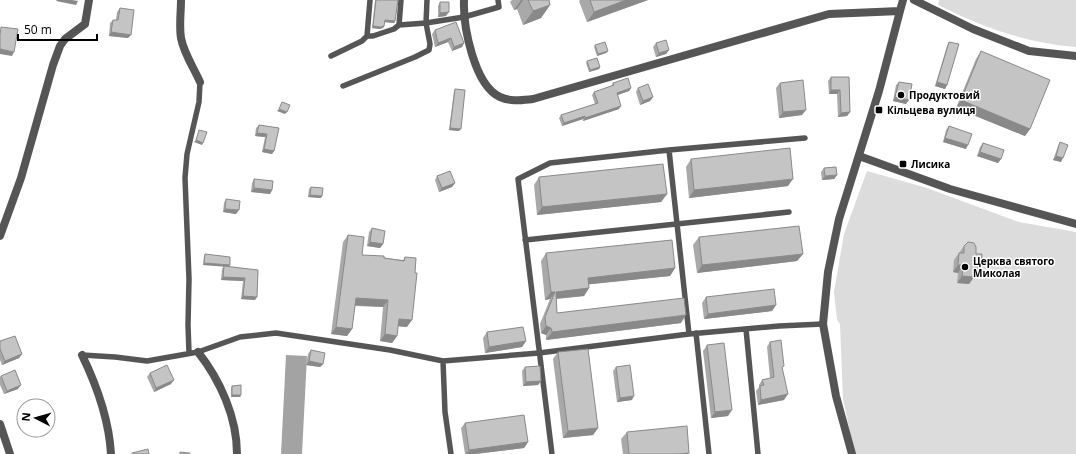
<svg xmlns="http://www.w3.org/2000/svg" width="1076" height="454" font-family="'Open Sans',sans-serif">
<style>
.green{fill:#dcdcdc}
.water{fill:#a3a3a3}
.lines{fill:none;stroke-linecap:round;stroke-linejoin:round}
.lane{stroke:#555;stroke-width:5.5}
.street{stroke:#555;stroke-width:8}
.wall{fill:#a9a9a9}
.shaded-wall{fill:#898989}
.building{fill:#c4c4c4;stroke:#898989}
.poi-dot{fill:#000;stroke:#fff;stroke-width:1.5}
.labels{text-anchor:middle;stroke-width:3;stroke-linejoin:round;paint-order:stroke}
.poi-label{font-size:10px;font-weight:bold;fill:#000;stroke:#fff;text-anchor:start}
</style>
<rect width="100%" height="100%" fill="#fff"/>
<path class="green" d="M939 0H1076V47C1026 43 982 27 938 5Z
M867 171 927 188 1019 222 1076 232V454H856L853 446 843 399 840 324 837 320 834 292 844 234Z"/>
<path class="water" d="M286 355 307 356 302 454H281Z"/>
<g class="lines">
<path class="lane" d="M399 25 401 0
M367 36H373L394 29 399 25 426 23 464 17 499 7 498 0
M331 56 362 41 367 36 370 0
M343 86 415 57 429 50 430 44 426 23 427 0
M669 150 689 334
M525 240 789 212
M746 329 758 454
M696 333 709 454
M189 353 188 325 189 279 185 178 187 154 199 102 200 82
M82 355 115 357 147 361 198 352 240 337 276 333 390 350 443 361 539 353 689 334 779 326 823 324
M443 361 445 412 451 454
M552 454 518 179 550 163 669 150 805 138"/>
<path class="street" d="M181 0C181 12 179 26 181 38 184 54 194 68 200 82
M464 0C463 26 474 85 500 97 511 102 522 100 533 99L829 14 900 11 879 91 839 219 828 272 823 324 836 396 852 454
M914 0 973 29 1029 51 1076 56
M900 11 903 0
M859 156 950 189 1076 224
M0 236 21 178 53 65 60 46 65 39 85 24 89 0
M198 352C220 380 237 417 237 454
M82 355C97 386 109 419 111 454
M0 424 10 454"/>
</g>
<path class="wall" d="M375 0H398L395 21 394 23 385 22 384 26 383 28 379 29 372 28Z
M512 0H549L550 5 541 18 523 25 517 9 514 10 510 2Z
M580 0H648L587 22 579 1Z
M440 2 446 16 438 17V6Z
M120 8 128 38 109 36 110 23 113 20H116L117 12Z
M435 30 464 43 462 47 452 51 448 42 435 47 432 34Z
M949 42 947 85 945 89 935 86 947 46Z
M656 43 669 50 666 54 656 57 653 47Z
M595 45 608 51 606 53 597 56 594 47Z
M981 51 1030 129 1025 136 956 108 976 59Z
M587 61 600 67 599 69 589 72 586 63Z
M831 77H849L850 112 847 116 838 117 837 94H829L828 81Z
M899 82 906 104 893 101 896 85Z
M613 83 631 88 629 91 617 95 619 109 583 121V119L562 126 559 118 561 115 595 104 592 95 594 92 611 86Z
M780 83 802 115 779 118 776 88Z
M638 88 653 97 650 101 640 105 636 92Z
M455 89 459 131 449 130 454 91Z
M259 125 279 128 274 151 272 154 262 152 265 137 255 136 256 128Z
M949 126 966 149 943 142 946 130Z
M1060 142 1061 162 1053 160 1058 146Z
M983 143 1001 159 998 163 977 156 980 147Z
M691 159 788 186 689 198 686 167Z
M824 168 837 175 834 179 822 180 821 172Z
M437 176 455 183 452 187 439 192 435 180Z
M539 177 667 194 661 202 537 215 534 185Z
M254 179 272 190 270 194 251 192 252 183Z
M311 187 321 198 308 197 309 189Z
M226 199 236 214 223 212 224 203Z
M372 228 383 244 380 248 367 246 369 232Z
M348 235 362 255 403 260 405 257 407 327 398 326 397 336 392 343 380 341 383 307 355 306 352 329 347 336 331 334 343 242Z
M699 237 803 254 797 261 697 273 693 245Z
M964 246 976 254 981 267 975 274H974V277L969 284 957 283 958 273 953 272 954 260Z
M546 253 675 268 670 276 589 284V288L584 296 556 299 557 313 681 323 546 340V335L541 333 540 324 550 299 545 300 541 261Z
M205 254 230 265 228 267 258 270 255 300 241 299 243 281 221 280 222 269 224 266 203 265 204 256Z
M706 297 776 305 772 311 704 319 702 303Z
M487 332 526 341 522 347 485 353 483 338Z
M0 341 22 354 19 358 2 365 0 360Z
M770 342 782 369 784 400 758 405 756 391 759 387V385L762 380 770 378 767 347Z
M707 345 728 416 711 418 703 351Z
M311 350 323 364 320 367 306 365 308 354Z
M558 352 598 428 593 435 563 438 553 359Z
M525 367 541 381 538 385 523 386 522 371Z
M616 367 632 400 617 402 613 371Z
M150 373 171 384 154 392 147 377Z
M1 376 18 389 4 394 0 385V377Z
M232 386 241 395 240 397H231V388Z
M465 423 528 442 524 448 475 454H465L461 428Z
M627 432 689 453 688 454H623L621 439Z"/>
<path class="shaded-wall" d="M57 0H72L78 1 76 5 56 1Z
M521 0H523L517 9 514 10Z
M626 0H648L587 22 594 12Z
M550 5 541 18 523 25 533 11Z
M449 12 446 16 438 17 440 13Z
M385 20 395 21 394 23 384 22Z
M373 26H384L383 28 379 29 372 28Z
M111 32 131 35 128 38 109 36Z
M451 38 448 42 435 47 438 43Z
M464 43 462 47 452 51 454 47Z
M0 49 14 52 12 56 0 54Z
M669 50 666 54 656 57 659 53Z
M608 51 606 53 597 56 598 54Z
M600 67 599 69 589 72 590 70Z
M937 82 947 85 945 89 935 86Z
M631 88 629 91 615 96 617 93Z
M831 90H840L837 94H829Z
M653 97 650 101 640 105 643 101Z
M895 97 909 100 906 104 893 101Z
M961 100 1030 129 1025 136 956 108Z
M621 106 619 109 583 121 585 118Z
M279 109 287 112 285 114 277 111Z
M806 110 802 115 779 118 783 112Z
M850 112 847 116 838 117 841 113Z
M585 116 583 119 562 126 564 123Z
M450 128 461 129 459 131 449 130Z
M257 133 267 134 265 137 255 136Z
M945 138 968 145 966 149 943 142Z
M196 140 203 143 202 145 194 142Z
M264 149 274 151 272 154 262 152Z
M980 152 1001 159 998 163 977 156Z
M1056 156 1063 158 1061 162 1053 160Z
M837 175 834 179 822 180 825 176Z
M793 179 788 186 689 198 694 190Z
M455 183 452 187 439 192 442 188Z
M254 188 272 190 270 194 251 192Z
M667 194 661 202 537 215 542 207Z
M310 195 322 196 321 198 308 197Z
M225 209 239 210 236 214 223 212Z
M370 242 383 244 380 248 367 246Z
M803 254 797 261 697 273 702 265Z
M204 263 230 265 228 267 203 265Z
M958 265H963L958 273 953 272Z
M975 267H981L975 274H970Z
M675 268 670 276 583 285 588 278Z
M962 276 974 277 969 284 957 283Z
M223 277 245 278 243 281 221 280Z
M589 288 584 296 553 299 556 292Z
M551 292H555L550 299 545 300Z
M243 296 257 297 255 300 241 299Z
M356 298 388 300 383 307 351 305Z
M776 305 772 311 704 319 708 314Z
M686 315 681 323 546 340 552 332Z
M399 319 412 320 407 327 394 326Z
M546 326 551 328 546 335 541 333Z
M336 327 352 329 347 336 331 334Z
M385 334 397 336 392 343 380 341Z
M526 341 522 347 485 353 489 347Z
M22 354 19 358 2 365 5 361Z
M309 361 323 364 320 367 306 365Z
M174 380 171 384 154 392 156 388Z
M541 381 538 385 523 386 526 382Z
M21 385 18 389 4 394 7 391Z
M788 394 784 400 758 405 761 400Z
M232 395H241L240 397H231Z
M634 396 632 400 617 402 620 398Z
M732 410 728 416 711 418 715 412Z
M598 428 593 435 563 438 568 431Z
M528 442 524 448 475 454H466L469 450Z"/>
<path class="building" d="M376 0H398L395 21 385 20 384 26 381 27 373 26Z
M528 0H549L550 5 533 11Z
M590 0H626L594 12Z
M440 2H449V12L440 13Z
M120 8 134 10 131 35 111 32 113 20H118Z
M456 22 464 43 454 47 451 38 438 43 435 30Z
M1 27 18 29 14 52 0 49V35Z
M666 40 669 50 659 53 656 43Z
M605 42 608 51 598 54 595 45Z
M949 42 959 44 947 85 937 82Z
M981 51 1050 80 1030 129 961 100Z
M597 58 600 67 590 70 587 61Z
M831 77H849L850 112 841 113 840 90H831Z
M628 78 631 88 617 93 621 106 585 118V116L564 123 561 115 598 103 594 92 614 85 613 83Z
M803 80 806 110 783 112 780 83Z
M899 82 912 84 909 100 895 97Z
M648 84 653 97 643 101 638 88Z
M455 89 465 90 461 129 450 128Z
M282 102 290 105 287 112 279 109Z
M259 125 279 128 274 151 264 149 267 134 257 133Z
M949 126 972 134 968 145 945 138Z
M199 130 207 132 203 143 196 140Z
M1060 142 1068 145 1063 158 1056 156Z
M983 143 1004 150 1001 159 980 152Z
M790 148 793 179 694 190 691 159Z
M663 164 667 194 542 207 539 177Z
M836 167 837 175 825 176 824 168Z
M450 171 455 183 442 188 437 176Z
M254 179 273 181 272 190 254 188Z
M311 187 323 188 322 196 310 195Z
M226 199 240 201 239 210 225 209Z
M799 226 803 254 702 265 699 237Z
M372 228 385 231 383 244 370 242Z
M348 235 364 237 362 255 384 256V258L404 261 405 257 416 258 415 273H417L412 320 399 319 397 336 385 334 388 300 356 298 352 329 336 327Z
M672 240 675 268 588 278 589 288 556 292 557 313 684 298 686 315 552 332 551 328 546 326 545 317 555 292H551L546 253Z
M968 242 974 243 976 247V254H982L981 267H975L974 277 962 276 963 265H958L959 253H964V246Z
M205 254 230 257V265L204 263Z
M224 266 258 270 257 297 243 296 245 278 223 277Z
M774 289 776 305 708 314 706 297Z
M523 327 526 341 489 347 487 332Z
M15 336 22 354 5 361 0 349V341Z
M781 340 784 366 782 367 788 394 761 400 760 386 764 385 762 380 774 377 770 342Z
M724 343 732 410 715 412 707 345Z
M588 349 598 428 568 431 558 352Z
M311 350 325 353 323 364 309 361Z
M167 365 174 380 156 388 150 373Z
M630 365 634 396 620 398 616 367Z
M540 366 541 381 526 382 525 367Z
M15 370 21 385 7 391 1 376Z
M241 385V395H232V386Z
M524 415 528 442 469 450 465 423Z
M687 426 689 453 678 454H629L627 432Z
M148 449 149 454H132V453Z
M180 452 190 453V454H180Z"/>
<g class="poi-dot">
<circle cx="901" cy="95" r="4"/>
<rect x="875" y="106" width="8" height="8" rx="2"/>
<rect x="899" y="160" width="8" height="8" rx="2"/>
<circle cx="965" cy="267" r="4"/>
</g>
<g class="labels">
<g class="poi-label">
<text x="909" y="99">Продуктовий</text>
<text x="887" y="114">Кільцева вулиця</text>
<text x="911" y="168">Лисика</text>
<text x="973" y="265">Церква святого<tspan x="973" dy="12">Миколая</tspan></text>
</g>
</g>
<g transform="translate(36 418) rotate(276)"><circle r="19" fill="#ffffff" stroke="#999999"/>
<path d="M0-3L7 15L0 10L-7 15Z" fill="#000000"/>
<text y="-6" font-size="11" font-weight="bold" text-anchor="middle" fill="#000000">N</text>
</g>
<path d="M18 34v6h79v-6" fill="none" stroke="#000000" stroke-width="2"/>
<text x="24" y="34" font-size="12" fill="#000000" stroke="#ffffff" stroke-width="3" paint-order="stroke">50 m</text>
</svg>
